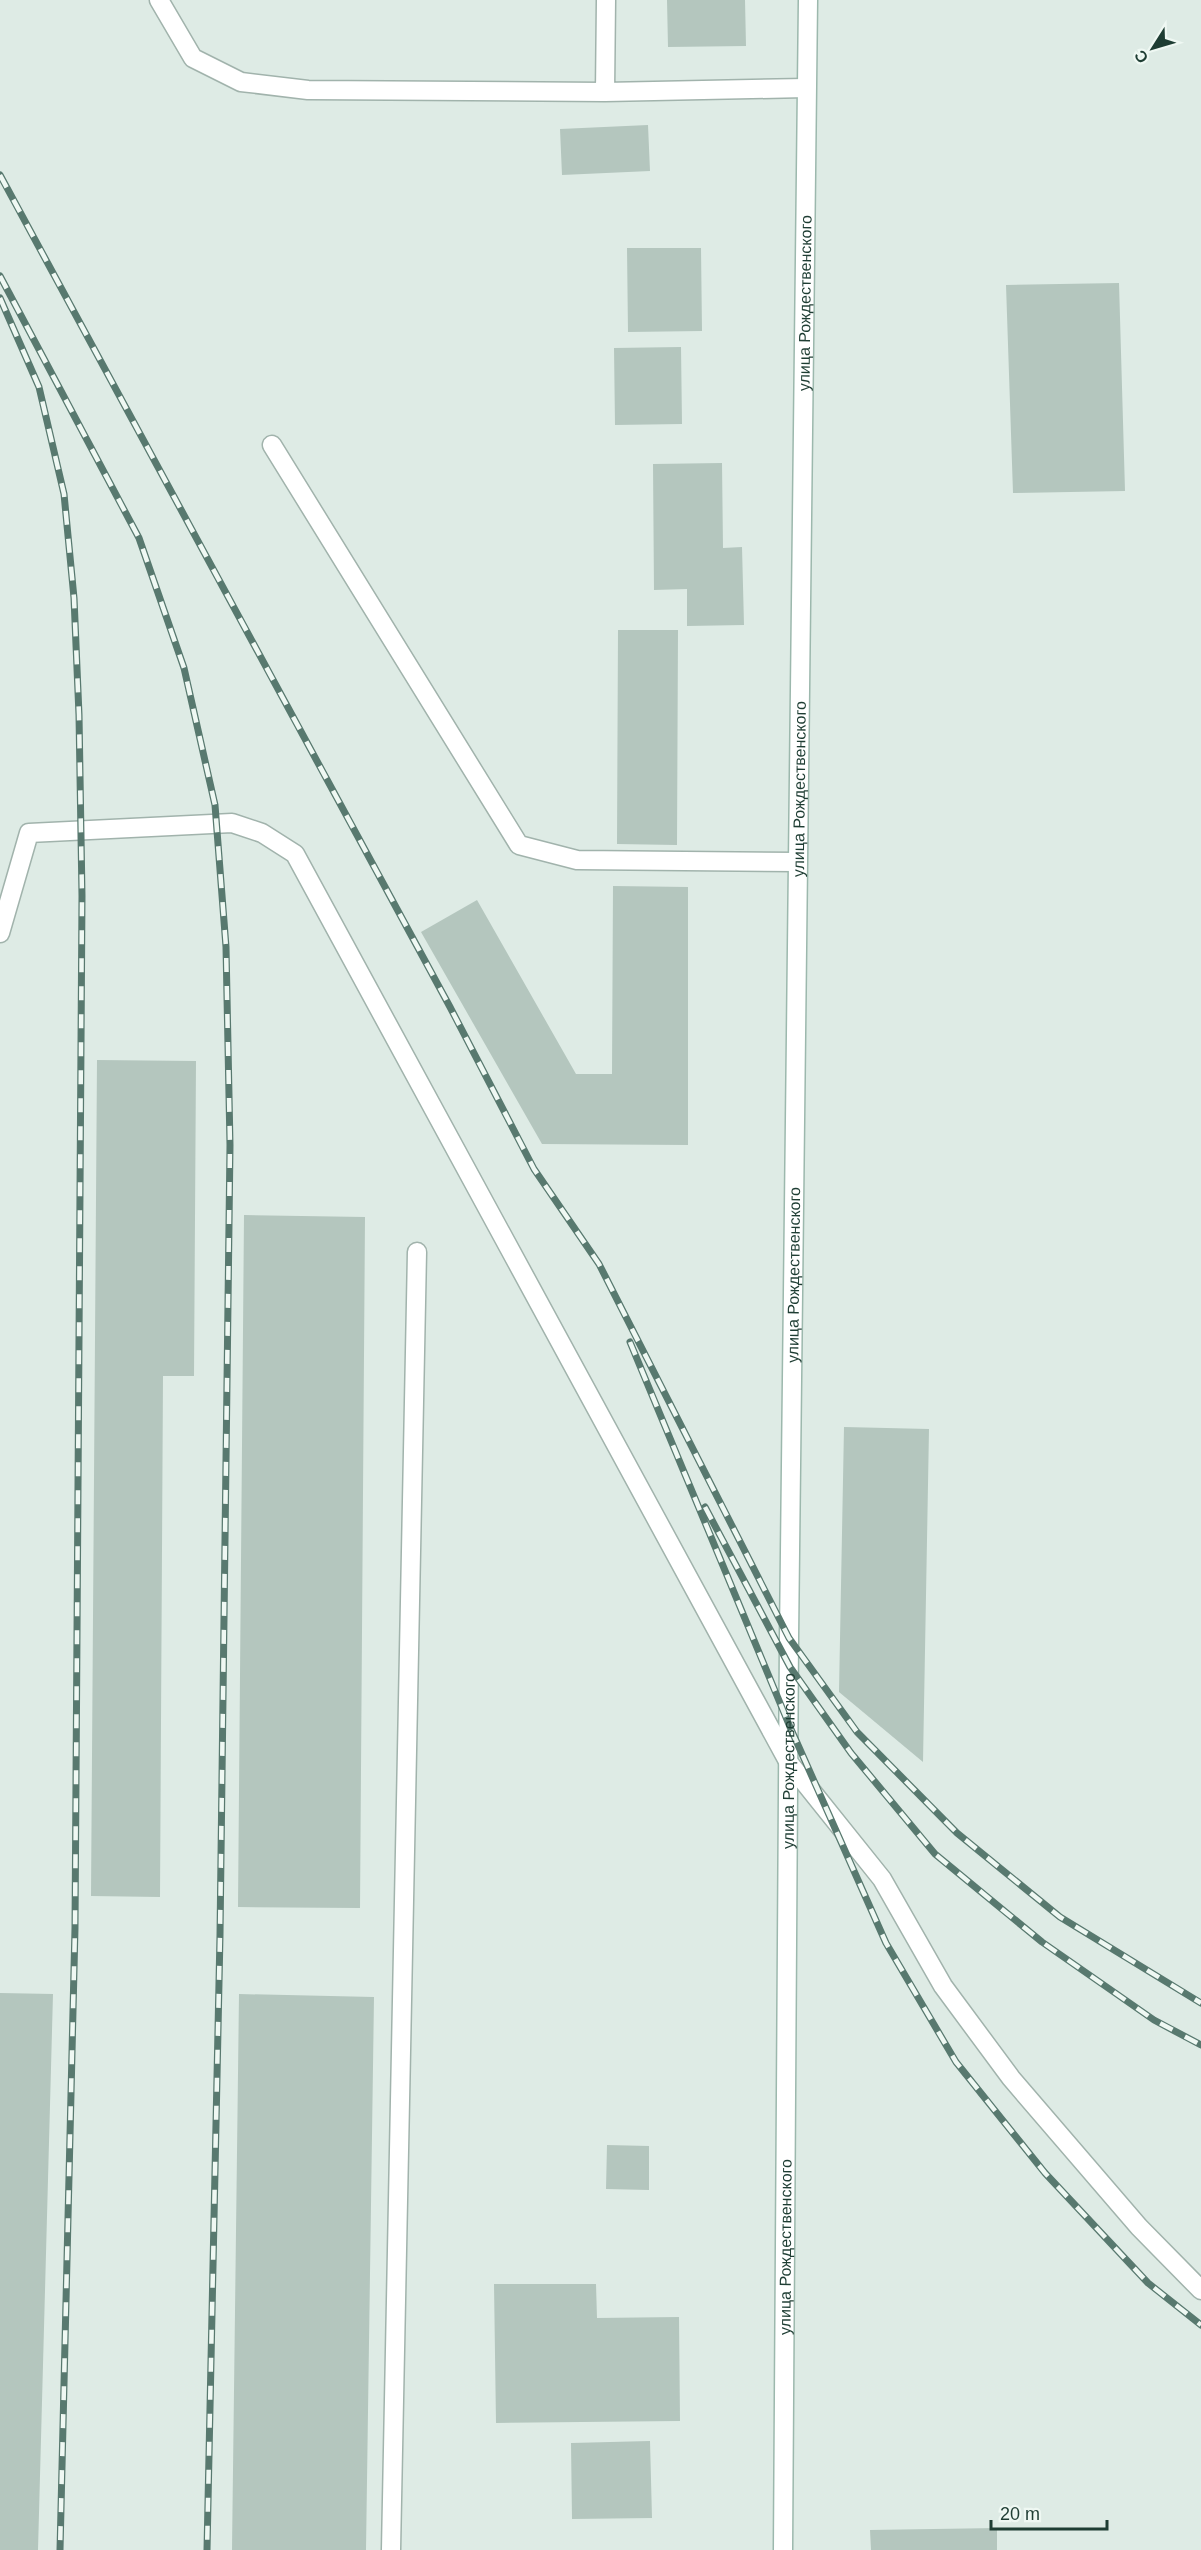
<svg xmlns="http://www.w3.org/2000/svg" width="1201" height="2550" font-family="Helvetica,sans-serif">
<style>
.building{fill:#b4c6be}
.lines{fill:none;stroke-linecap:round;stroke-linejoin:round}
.lane-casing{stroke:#a1b3ac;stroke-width:21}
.secondary-casing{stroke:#9cb8ad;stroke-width:21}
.lane{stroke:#fff;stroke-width:18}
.secondary{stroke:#fff;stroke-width:18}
.rail-casing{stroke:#58796f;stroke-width:7}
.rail{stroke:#eff8f3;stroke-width:4.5;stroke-dasharray:14;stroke-linecap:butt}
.labels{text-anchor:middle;stroke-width:6;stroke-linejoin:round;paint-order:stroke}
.street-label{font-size:16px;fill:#1e3d33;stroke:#eff8f3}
</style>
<rect width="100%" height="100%" fill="#deebe5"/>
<path class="building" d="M667 0H745L746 46 668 47Z
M648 125 650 171 562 175 560 129Z
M627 248H701L702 331 628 332Z
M1119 283 1125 491 1013 493 1006 285Z
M681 347 682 424 615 425 614 348Z
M722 463 723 548 742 547 744 625 687 626V589L654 590 653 464Z
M618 630H678L677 845 617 844Z
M613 886 688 887V1145L542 1144 421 932 477 900 576 1074H612Z
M97 1060 196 1061 194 1376H163L160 1897 91 1896Z
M244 1215 365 1217 360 1908 238 1907Z
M844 1427 929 1429 923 1762 839 1692Z
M0 1993 53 1994 38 2550H0Z
M239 1994 374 1997 366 2550H232Z
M607 2145 649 2146V2190L606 2189Z
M494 2284H596L597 2318 679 2317 680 2421 496 2423Z
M650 2441 652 2518 572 2519 571 2443Z
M997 2528V2550H871L870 2530Z"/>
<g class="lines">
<g class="lane-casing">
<path id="lane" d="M159 0 193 58 241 82 308 90 605 92 806 88
M605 92 606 0
M272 445 519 845 577 860 797 862
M0 933 29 833 232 823 262 833 295 854 789 1763 882 1879 943 1986 1011 2078 1139 2227 1201 2290
M391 2550 417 1252"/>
</g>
<g class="secondary-casing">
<g id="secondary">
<path id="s1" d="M783 2550 789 1638 808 0"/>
</g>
</g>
<use href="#lane" class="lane"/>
<use href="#secondary" class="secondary"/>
<g class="rail-casing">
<path id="rail" d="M0 175 450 1007 534 1169 599 1264 789 1638 857 1732 957 1833 1060 1917 1201 2003
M0 276 139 538 184 668 215 805 226 947 230 1145 220 1935 207 2550
M0 298 39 387 64 494 74 598 79 715 82 896 75 1928 60 2550
M630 1342 790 1727 886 1943 956 2062 1045 2173 1148 2283 1201 2325
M705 1507 790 1667 851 1753 935 1854 1042 1942 1154 2020 1201 2045"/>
</g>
<use href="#rail" class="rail"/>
</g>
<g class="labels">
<g class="street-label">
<text dy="6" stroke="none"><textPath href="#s1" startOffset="2247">улица Рождественского</textPath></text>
<text dy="6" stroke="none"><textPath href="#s1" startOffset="1761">улица Рождественского</textPath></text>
<text dy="6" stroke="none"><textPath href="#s1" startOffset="1275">улица Рождественского</textPath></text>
<text dy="6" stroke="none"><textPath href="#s1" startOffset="789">улица Рождественского</textPath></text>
<text dy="6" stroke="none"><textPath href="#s1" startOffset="303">улица Рождественского</textPath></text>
</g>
</g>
<g transform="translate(1153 48) rotate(233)" stroke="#eff8f3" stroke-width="4.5" paint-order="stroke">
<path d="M0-4.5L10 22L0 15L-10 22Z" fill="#1e3d33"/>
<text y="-9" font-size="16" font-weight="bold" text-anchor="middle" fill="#1e3d33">С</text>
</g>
<path d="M991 2520v9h116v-9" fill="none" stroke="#1e3d33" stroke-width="3"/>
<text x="1000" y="2520" font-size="18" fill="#1e3d33" stroke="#eff8f3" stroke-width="4.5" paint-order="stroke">20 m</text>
</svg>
